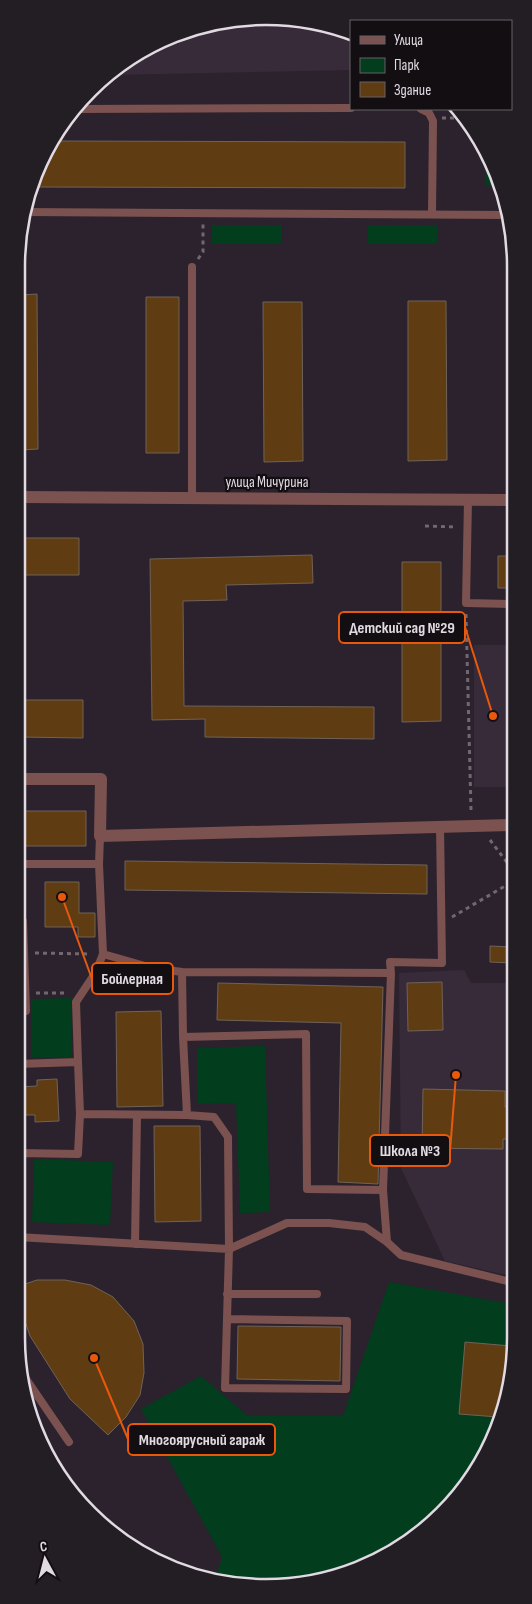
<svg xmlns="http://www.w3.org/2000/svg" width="532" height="1604" font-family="'Sofia Sans Condensed',sans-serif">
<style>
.built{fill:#382b39}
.green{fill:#023d1e}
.building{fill:#603c13;stroke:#6f6357}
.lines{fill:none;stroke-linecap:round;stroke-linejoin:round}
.path{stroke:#706771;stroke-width:3;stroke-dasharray:4 4;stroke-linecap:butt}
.lane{stroke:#7b524f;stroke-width:8}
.street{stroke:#7b524f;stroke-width:12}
.labels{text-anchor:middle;stroke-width:4.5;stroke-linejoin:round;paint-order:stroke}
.street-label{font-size:15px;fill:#e1dae2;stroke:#120e12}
.rim{fill:none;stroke:#e1dae2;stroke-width:2.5}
.leader{fill:none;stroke:#e8590c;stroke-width:2}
.callout-dot{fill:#e8590c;stroke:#120e12;stroke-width:2}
.callout{fill:#120e12;stroke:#e8590c;stroke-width:2}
.callout-label{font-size:16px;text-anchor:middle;font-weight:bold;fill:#e1dae2}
</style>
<rect width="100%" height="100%" fill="#2c222d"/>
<path class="built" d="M218 21H315L351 35V70L111 75 127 58Z
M474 645H513L512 787H474Z
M464 970 471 983H512L511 1276 445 1261 401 1168 399 973Z"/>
<path class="green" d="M486 150 490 155 499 186H486Z
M212 225H281V244H212Z
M368 225H437V244H368Z
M71 998 72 1057H31V999Z
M18 1018H25L26 1055H17Z
M265 1046 270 1212 240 1213 236 1103 198 1104 197 1048Z
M34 1159 113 1162 110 1225 32 1222Z
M389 1282 511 1304V1387L474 1477 418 1536 331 1579 234 1586 215 1580 222 1557 141 1409 201 1376 248 1416H343Z"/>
<path class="building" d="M53 141 405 142V188L34 187Z
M37 294 38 449 20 450 21 295Z
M146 297H179V453H146Z
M408 301H446L447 460 408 461Z
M263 302H302L303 461 264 462Z
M20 538H79V575H20Z
M312 555 313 583 226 585 227 600 183 601 184 706 374 707V739L205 737V719L152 720 150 559Z
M498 556H513V588H498Z
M402 562H441V721L402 722Z
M19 700H83V738L19 737Z
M19 811H86V846H18Z
M125 861 427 865V894L125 890Z
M45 882H79V913H95V937H78V927H45Z
M490 946 512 947V963L490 962Z
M442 982 443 1030 408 1031 407 983Z
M218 983 383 987 378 1184 338 1182 341 1023 217 1020Z
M161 1011 163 1106 117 1107 116 1012Z
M57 1079 59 1121 35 1122V1115H17V1087L37 1086V1080Z
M423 1089 505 1091V1107H512L511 1139H503V1149L422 1148Z
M154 1126H200L201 1221 155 1222Z
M37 1280H65L91 1285 113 1297 134 1321 143 1344 144 1373 140 1395 126 1417 108 1435 70 1399 30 1336 16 1294V1287Z
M238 1326 341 1327 340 1381 237 1379Z
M465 1342 511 1346V1387L498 1417 459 1414Z"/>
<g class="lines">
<path class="path" d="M442 118H463
M198 259 203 252V224
M425 526 457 527
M466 614 471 810
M490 840 512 869
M452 917 512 882
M35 953 91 954
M36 993H68"/>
<path class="lane" d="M77 109 351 108
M421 109 429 113 433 121 432 214
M23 212 508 215
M192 267V498
M468 500 466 603 513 604
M18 864H99L100 836
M99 864 103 954 152 968 182 972
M391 973 390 962 442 963 440 826
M18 1012 26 1011 23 921H18
M183 1037 306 1034 307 1189 383 1190
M78 1062 76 1002 96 972 103 954
M17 1064 78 1062 80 1114 187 1115
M17 1192 19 1153 78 1154 80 1114
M17 1237 229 1249 287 1223H329L365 1227 387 1242 401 1255 511 1282
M135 1244 137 1115
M227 1294H317
M227 1319 347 1321 346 1389 225 1388 229 1249 228 1137 214 1117 187 1115 183 1037 182 972 391 973 383 1190 387 1242
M24 1376 69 1442"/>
<path class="street" d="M20 497 513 500
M19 779H101L100 836 512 825"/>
</g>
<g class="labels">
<g class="street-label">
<text x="267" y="487">улица Мичурина</text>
</g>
</g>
<path d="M0 0H532V1604H0ZM266 25H266A241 241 0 0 1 507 266V1338A241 241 0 0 1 266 1579H266A241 241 0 0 1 25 1338V266A241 241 0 0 1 266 25Z" fill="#231e23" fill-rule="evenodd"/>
<path class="rim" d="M266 25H266A241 241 0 0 1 507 266V1338A241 241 0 0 1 266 1579H266A241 241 0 0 1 25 1338V266A241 241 0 0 1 266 25Z"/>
<path class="leader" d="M493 716L465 627M62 897L92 979M456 1075L450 1151M94 1358L128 1439"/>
<g class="callout-dot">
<circle cx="493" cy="716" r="5"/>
<circle cx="62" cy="897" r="5"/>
<circle cx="456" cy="1075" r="5"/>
<circle cx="94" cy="1358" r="5"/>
</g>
<g class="callout">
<rect x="339" y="612" width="126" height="31" rx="5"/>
<rect x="92" y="963" width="81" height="31" rx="5"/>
<rect x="370" y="1135" width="80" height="31" rx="5"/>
<rect x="128" y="1424" width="147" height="31" rx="5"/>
</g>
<g class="callout-label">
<text x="402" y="633">Детский сад №29</text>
<text x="132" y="984">Бойлерная</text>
<text x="410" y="1156">Школа №3</text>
<text x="202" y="1445">Многоярусный гараж</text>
</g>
<rect x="350" y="20" width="162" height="90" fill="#120e12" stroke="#656065"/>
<rect x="360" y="36" width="25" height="8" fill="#7b524f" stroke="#656065"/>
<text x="394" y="45" font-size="15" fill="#e1dae2">Улица</text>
<rect x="360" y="58" width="25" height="15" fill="#023d1e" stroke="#656065"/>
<text x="394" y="70" font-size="15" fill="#e1dae2">Парк</text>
<rect x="360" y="82" width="25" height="15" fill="#603c13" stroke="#656065"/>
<text x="394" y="95" font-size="15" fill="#e1dae2">Здание</text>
<g transform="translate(45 1559) rotate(353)" stroke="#120e12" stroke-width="4" paint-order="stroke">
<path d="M0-4L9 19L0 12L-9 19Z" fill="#e1dae2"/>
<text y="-8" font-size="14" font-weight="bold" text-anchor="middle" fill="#e1dae2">С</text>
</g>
</svg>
